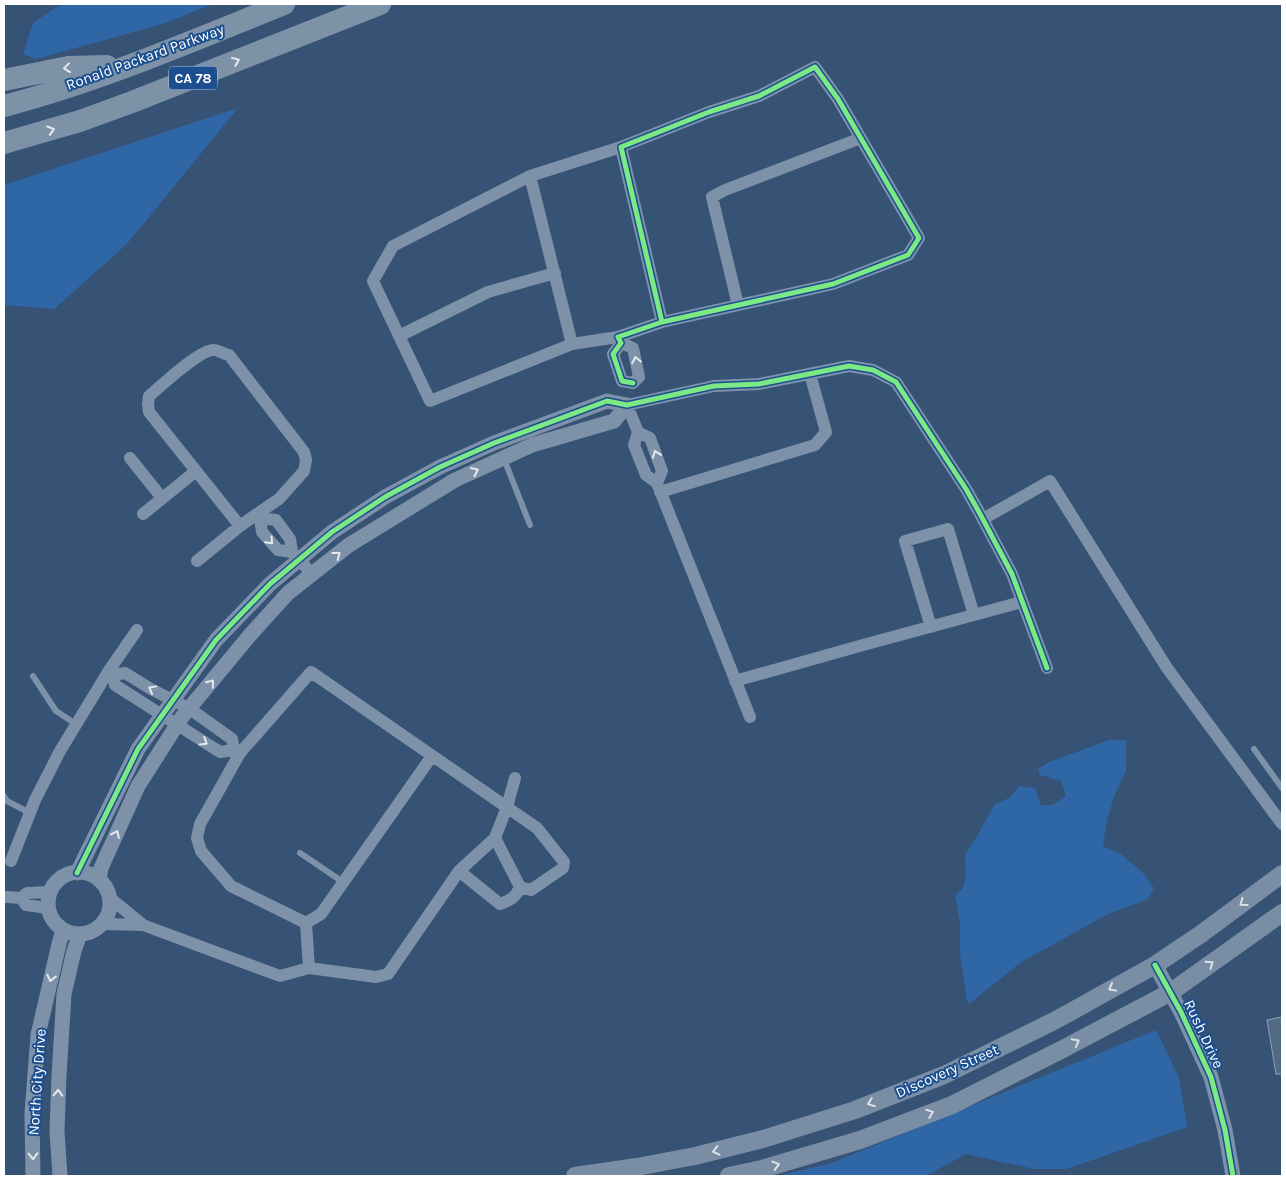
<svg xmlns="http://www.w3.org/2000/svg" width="1286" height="1180" font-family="Karla,sans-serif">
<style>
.green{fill:#2f66a5}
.building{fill:#526984;stroke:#92a2b6}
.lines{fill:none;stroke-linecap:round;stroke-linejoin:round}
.service{stroke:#7d92a8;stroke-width:6}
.minor{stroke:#7d92a8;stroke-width:12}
.tertiary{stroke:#7d92a8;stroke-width:15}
.secondary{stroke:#798da4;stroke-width:18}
.motorway{stroke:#7e92a7;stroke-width:22}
.cycleway-casing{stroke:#1b4f8f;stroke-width:8}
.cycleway{stroke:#7ce984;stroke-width:5}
.oneway{stroke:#e5e9ed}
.oneway2{stroke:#e5e9ee}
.oneway3{stroke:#dee2e8}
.labels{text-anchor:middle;stroke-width:4;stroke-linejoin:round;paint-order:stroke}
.shield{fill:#1b4f8f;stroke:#bbcadd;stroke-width:1}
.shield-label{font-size:14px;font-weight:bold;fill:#fff}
.street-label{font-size:15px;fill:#fff;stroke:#1b4f8f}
</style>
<rect width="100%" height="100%" fill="#365274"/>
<path class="green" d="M61 4H212L166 23 36 59 23 54 33 23Z
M238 108 127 244 54 309 4 305V185Z
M1109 740H1126V771L1114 797 1107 820 1103 846 1121 854 1143 873 1154 888 1148 899 1108 914 1020 963 969 1004 967 1001 960 954V922L955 896 963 888 966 875 965 855 978 834 995 804 1009 798 1019 786 1035 788 1041 805H1053L1066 796 1061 781 1040 775 1038 769 1049 762Z
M1156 1030 1179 1078 1187 1127 1067 1169H1034L966 1154 926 1176H776L829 1164Z"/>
<path class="building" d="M1282 1017V1074H1276L1267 1020Z"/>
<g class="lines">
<path class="service" d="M504 459 530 525
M33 676 56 711 76 724
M1254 749 1282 788
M4 796 7 801 30 813
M300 853 343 882"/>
<path class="minor" d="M530 176 393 246 373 281 430 401 572 344
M738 305 712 197 725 190 861 138
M399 336 488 292 555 273
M618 337 572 344 530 176 621 147
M621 343 633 348 639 377 633 383
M633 383 622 381 613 354 621 343 618 337 662 322 621 147 709 112 759 96 815 67 838 99 919 238 908 255 833 284 662 322
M638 432 650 438 662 471 657 483
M130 458 162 498
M660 492 815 445 826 432 810 374
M143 514 196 471
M257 514 240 526 149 412 148 404 149 396C161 386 200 349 214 350 218 350 224 354 229 355L304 452 306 460 304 471 279 499 257 514 260 518 262 532 278 550 292 552
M260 518 276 520 290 539 292 552 312 574
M983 519 1050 481 1167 668 1282 824
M197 561 240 526
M931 627 905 541 948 529 974 615
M137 630 108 672 113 675 115 685 220 752 234 750 240 753 311 672 537 828 564 862 563 868 531 890 520 887 495 838 507 807 515 778
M113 675 125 673 151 689 190 709 232 739 234 750
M735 681 863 645 1022 602
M750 717 657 483 646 475 634 445 638 432 627 405 714 386 759 384 849 366 873 370 896 382 966 489 979 512 1012 574 1047 668
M240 753 200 824 197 838 201 851 231 886 306 923 321 914 432 756
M11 861 35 800 60 751 108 672
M459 871 495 838
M7 897 21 898
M48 908 26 905 21 898 27 893 50 892
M306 923 309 968
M102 924 143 925 110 898
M143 925 280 976 309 968 376 977 388 974 459 871 500 904C511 900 516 897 520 887"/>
<path class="tertiary" d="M48 903a31 31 0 1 1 62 0a31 31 0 1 1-62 0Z
M77 873 138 749 216 640 270 584 332 532 385 497 440 467 494 443 607 401 627 405 614 421 532 445 455 480 349 545 288 593 250 635 182 717 138 786 101 868 99 880
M1155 965 1181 1012 1211 1077 1225 1130 1233 1176
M33 1176 32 1113 38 1035 59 944 63 930
M60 1176 57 1131 59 1076 64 994 74 951 80 934"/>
<path class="secondary" d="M575 1176 637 1167 695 1156 763 1139 855 1110 944 1075 1054 1021 1155 965 1201 934 1282 874
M729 1176 762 1169 860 1140 952 1105 1059 1051 1171 992 1282 913"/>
<path class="motorway" d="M4 80 68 67 107 66
M4 106C100 81 192 41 284 4
M4 143 80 121 132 102 380 4"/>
<g class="cycleway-casing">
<path id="cycleway" d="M633 383 622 381 613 354 621 343 618 337 662 322 621 147 709 112 759 96 815 67 838 99 919 238 908 255 833 284 662 322
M77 873 138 749 216 640 270 584 332 532 385 497 440 467 494 443 607 401 627 405 714 386 759 384 849 366 873 370 896 382 966 489 979 512 1012 574 1047 668
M1155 965 1181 1012 1211 1077 1225 1130 1233 1176"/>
</g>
<use href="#cycleway" class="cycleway"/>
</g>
<defs><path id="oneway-chevron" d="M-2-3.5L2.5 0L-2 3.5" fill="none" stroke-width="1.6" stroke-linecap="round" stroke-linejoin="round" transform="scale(1.25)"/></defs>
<g class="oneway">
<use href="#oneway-chevron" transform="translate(236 61) rotate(-22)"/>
<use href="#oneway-chevron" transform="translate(67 68) rotate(173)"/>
<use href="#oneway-chevron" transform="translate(51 130) rotate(-17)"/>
</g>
<g class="oneway2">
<use href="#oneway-chevron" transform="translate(636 360) rotate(-102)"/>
<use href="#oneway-chevron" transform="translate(656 454) rotate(-110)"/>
<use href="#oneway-chevron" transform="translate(475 471) rotate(-24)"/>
<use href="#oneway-chevron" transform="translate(270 541) rotate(47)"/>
<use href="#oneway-chevron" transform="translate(337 555) rotate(-38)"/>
<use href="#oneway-chevron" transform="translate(211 683) rotate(-51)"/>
<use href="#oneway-chevron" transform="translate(152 689) rotate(-151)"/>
<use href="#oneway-chevron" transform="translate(204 742) rotate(32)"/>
<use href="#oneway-chevron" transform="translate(116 834) rotate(-65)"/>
<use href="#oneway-chevron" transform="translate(51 978) rotate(103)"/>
<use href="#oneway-chevron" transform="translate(58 1093) rotate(-88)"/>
<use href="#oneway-chevron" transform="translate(33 1156) rotate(89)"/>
</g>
<g class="oneway3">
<use href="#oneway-chevron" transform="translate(1243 903) rotate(144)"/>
<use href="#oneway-chevron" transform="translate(1210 964) rotate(-35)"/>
<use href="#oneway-chevron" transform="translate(1112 988) rotate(151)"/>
<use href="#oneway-chevron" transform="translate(1076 1042) rotate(-28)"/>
<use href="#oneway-chevron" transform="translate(871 1103) rotate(159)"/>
<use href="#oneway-chevron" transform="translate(930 1113) rotate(-21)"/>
<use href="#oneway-chevron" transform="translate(716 1151) rotate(166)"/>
<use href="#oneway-chevron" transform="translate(776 1165) rotate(-16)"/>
</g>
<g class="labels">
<rect class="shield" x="169" y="66.5" width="48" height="23" rx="4"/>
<g class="shield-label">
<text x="193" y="83">CA 78</text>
</g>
<g class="street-label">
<text transform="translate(145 57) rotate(-20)" y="5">Ronald Packard Parkway</text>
<text transform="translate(1204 1034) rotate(65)" y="5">Rush Drive</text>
<text transform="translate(947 1071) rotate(-24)" y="5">Discovery Street</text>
<text transform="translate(37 1082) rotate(-86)" y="5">North City Drive</text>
</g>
</g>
<rect width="1286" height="1180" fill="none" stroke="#ffffff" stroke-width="10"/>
</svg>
